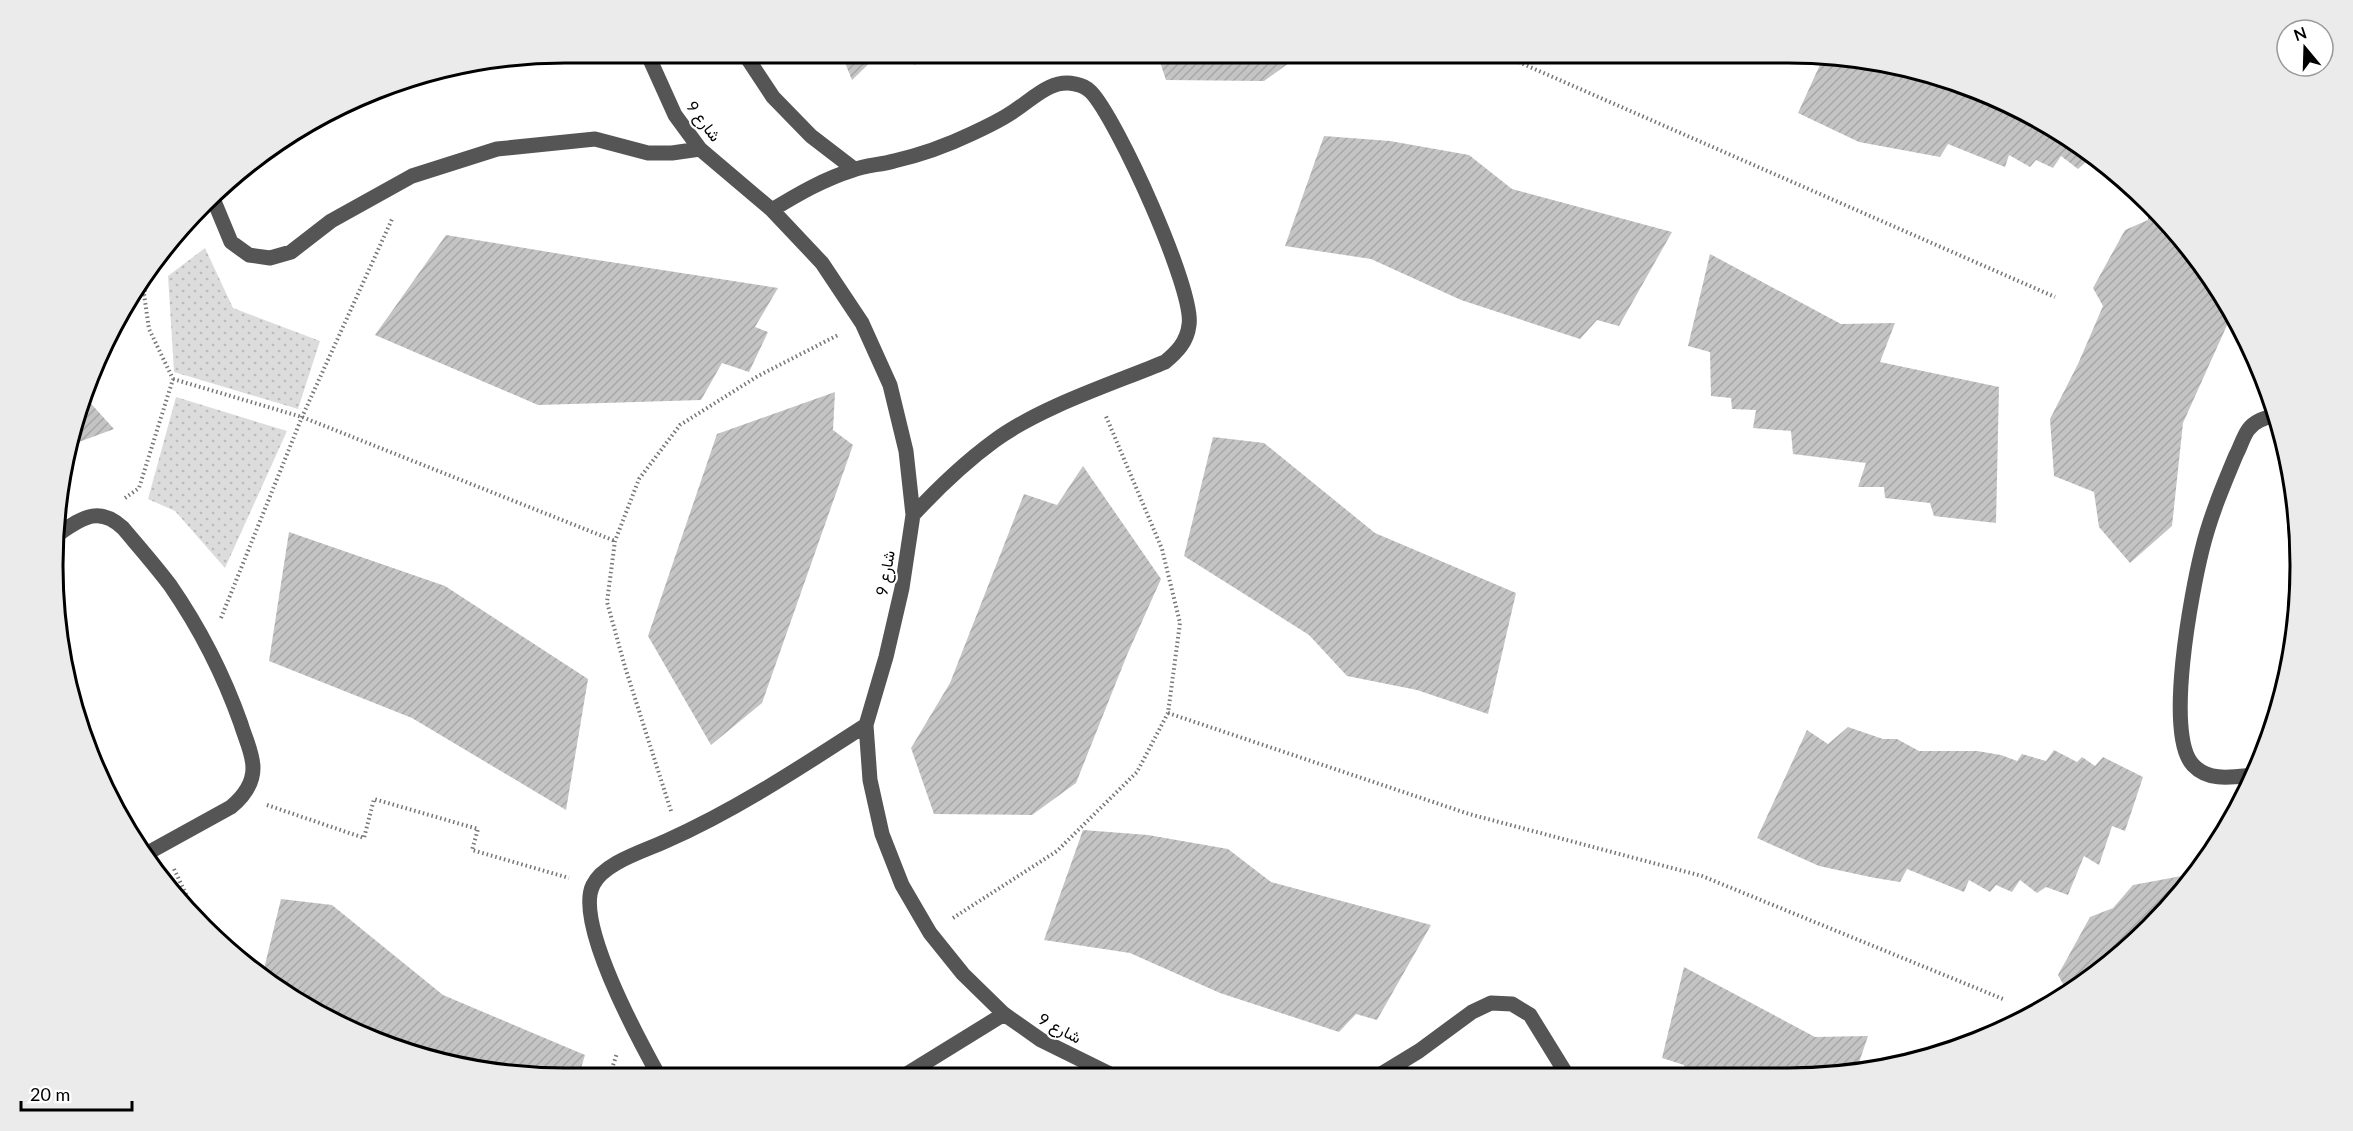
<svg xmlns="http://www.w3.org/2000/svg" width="2353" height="1131" font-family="Lato,Vazirmatn,sans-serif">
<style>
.grass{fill:url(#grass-dots)}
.building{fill:url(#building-hatch)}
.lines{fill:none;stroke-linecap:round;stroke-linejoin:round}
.path{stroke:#777;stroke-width:4;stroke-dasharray:1.5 3;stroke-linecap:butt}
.minor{stroke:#555;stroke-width:15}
.labels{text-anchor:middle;stroke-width:4.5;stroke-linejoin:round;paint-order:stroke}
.street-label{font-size:16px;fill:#000;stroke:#fff}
.rim{fill:none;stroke:#000;stroke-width:3}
</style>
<defs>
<pattern id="grass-dots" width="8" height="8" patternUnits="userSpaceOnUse" patternTransform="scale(1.5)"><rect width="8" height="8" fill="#dcdcdc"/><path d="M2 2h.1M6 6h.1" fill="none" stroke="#bbb" stroke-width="1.8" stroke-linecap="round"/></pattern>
<pattern id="building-hatch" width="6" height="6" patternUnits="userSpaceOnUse" patternTransform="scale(1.5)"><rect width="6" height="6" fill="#c4c4c4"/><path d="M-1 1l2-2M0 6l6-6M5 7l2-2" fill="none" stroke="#a7a7a7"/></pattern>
</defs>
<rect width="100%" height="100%" fill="#fff"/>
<path class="grass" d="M205 248 233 308 320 341 298 409 174 372 168 276Z
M176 397 287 431 225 568 175 511 148 499Z"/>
<path class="building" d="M841 53H880L852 80Z
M895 53H923L915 65Z
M1157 53H1303L1264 81 1166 80Z
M1824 56 1888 62 1984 92 2073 139 2109 169 2108 170 2086 162 2078 169 2061 156 2053 168 2036 160 2030 167 2009 155 2005 167 1948 144 1940 157 1859 142 1798 113Z
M1324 136 1390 141 1469 155 1512 189 1672 232 1619 326 1597 320 1580 339 1461 300 1371 259 1285 246Z
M2148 201 2214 281 2232 314 2183 423 2172 526 2130 563 2099 527 2094 492 2054 476 2050 419 2078 364 2103 306 2093 288 2125 230 2148 220Z
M446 235 591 259 778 288 755 327 768 332 749 372 722 363 701 400 538 405 375 335Z
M1710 254 1841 324 1895 323 1880 362 1999 387 1996 523 1934 516 1930 503 1885 498 1884 487H1858L1866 463 1793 454 1791 431 1753 428 1756 410 1732 409 1731 398 1711 396 1710 352 1688 346Z
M835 392 833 430 853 445 762 703 711 745 648 636 717 434Z
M84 396 114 429 68 446 75 425Z
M1213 437 1264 443 1375 533 1516 593 1488 714 1417 690 1347 676 1309 635 1184 556Z
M1083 466 1161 579 1127 655 1076 783 1032 815 934 814 911 748 950 683 1024 494 1057 505Z
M289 532 445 586 588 679 566 810 412 718 269 661Z
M1848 727 1883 739H1897L1919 751H1977L2001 755 2017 761 2022 754 2046 761 2054 750 2077 762 2082 757 2095 766 2103 757 2143 777 2125 831 2112 826 2099 865 2084 856 2068 895 2046 887 2037 893 2020 880 2012 892 1996 885 1990 892 1969 880 1964 892 1907 869 1900 882 1875 878 1819 866 1757 838 1807 730 1828 744Z
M1083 830 1148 835 1228 849 1271 882 1431 925 1377 1020 1356 1014 1339 1032 1220 993 1130 953 1044 940Z
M2198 873 2100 972 2067 991 2058 975 2090 917 2113 908 2133 885Z
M281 899 332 905 443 995 585 1055 578 1078 465 1069 369 1039 263 973Z
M1684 967 1815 1037 1868 1036 1855 1074 1685 1075 1684 1065 1662 1058Z"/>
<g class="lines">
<path class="path" d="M1498 53 2055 297
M130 297 144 295
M173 379 302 417 615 541
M125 498 139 488 173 379 149 329 144 294 150 268
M221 618 302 417 393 217
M1168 713 1469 814 1702 876 2003 999
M267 805 364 838 374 799 478 829 472 850 569 878
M671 811 625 667 607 602 615 541 639 479 680 425 758 376 838 335
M174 869 198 920
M953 918 1057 851 1137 772 1168 713 1180 623 1162 549 1105 414
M609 1078 617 1053"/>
<path class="minor" d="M647 53 675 115 700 149 772 210 822 263 862 323 890 385 906 451 913 515 902 588 886 657 866 725 870 780 882 834 902 885 930 933 963 974 1004 1014 1041 1040 1116 1077
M744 53 773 97 811 136 854 169
M214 201 231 242 249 255 270 258 291 252 331 221 412 176 497 149 595 139 648 153H672L700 149
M772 210C798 194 824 179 853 170 866 165 880 165 894 161 920 155 946 146 971 134 984 128 999 121 1011 113 1031 101 1050 78 1075 84 1081 85 1087 88 1091 92 1117 119 1195 291 1189 325 1187 342 1177 352 1165 362 1112 384 1040 407 994 441 964 463 938 488 913 515
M60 533C83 517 100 506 123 528 139 547 155 565 170 585 199 627 224 676 241 724 245 738 253 753 253 768 253 785 243 797 231 807L144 855
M2254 775C2233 777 2209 782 2193 765 2164 735 2192 590 2202 550 2210 517 2223 486 2236 455 2240 448 2243 437 2248 430 2254 421 2265 418 2275 415
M1378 1076 1419 1051 1472 1012 1491 1003 1512 1004 1530 1015 1567 1075
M902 1077 1004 1014
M660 1078C640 1042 574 922 593 885 603 863 644 851 666 841 736 810 801 767 866 725"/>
</g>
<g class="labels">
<g class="street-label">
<text transform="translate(704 121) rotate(53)" y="6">شارع 9</text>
<text transform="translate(885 573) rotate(-80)" y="6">شارع 9</text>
<text transform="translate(1060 1028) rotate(28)" y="6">شارع 9</text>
</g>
</g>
<path d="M0 0H2353V1131H0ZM565 63H1788A502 502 0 0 1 2290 565V566A502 502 0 0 1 1788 1068H565A502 502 0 0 1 63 566V565A502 502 0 0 1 565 63Z" fill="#ebebeb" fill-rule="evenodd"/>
<path class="rim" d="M565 63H1788A502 502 0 0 1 2290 565V566A502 502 0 0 1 1788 1068H565A502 502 0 0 1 63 566V565A502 502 0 0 1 565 63Z"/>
<g transform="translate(2305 48) rotate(341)"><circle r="28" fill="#ffffff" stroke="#999999" stroke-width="1.5"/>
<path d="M0-4.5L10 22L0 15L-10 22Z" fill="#000000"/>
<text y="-9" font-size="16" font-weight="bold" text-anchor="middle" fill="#000000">N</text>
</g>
<path d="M21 1101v9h111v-9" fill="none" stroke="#000000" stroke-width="3"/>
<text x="30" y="1101" font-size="18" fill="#000000" stroke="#ffffff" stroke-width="4.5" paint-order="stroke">20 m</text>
</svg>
